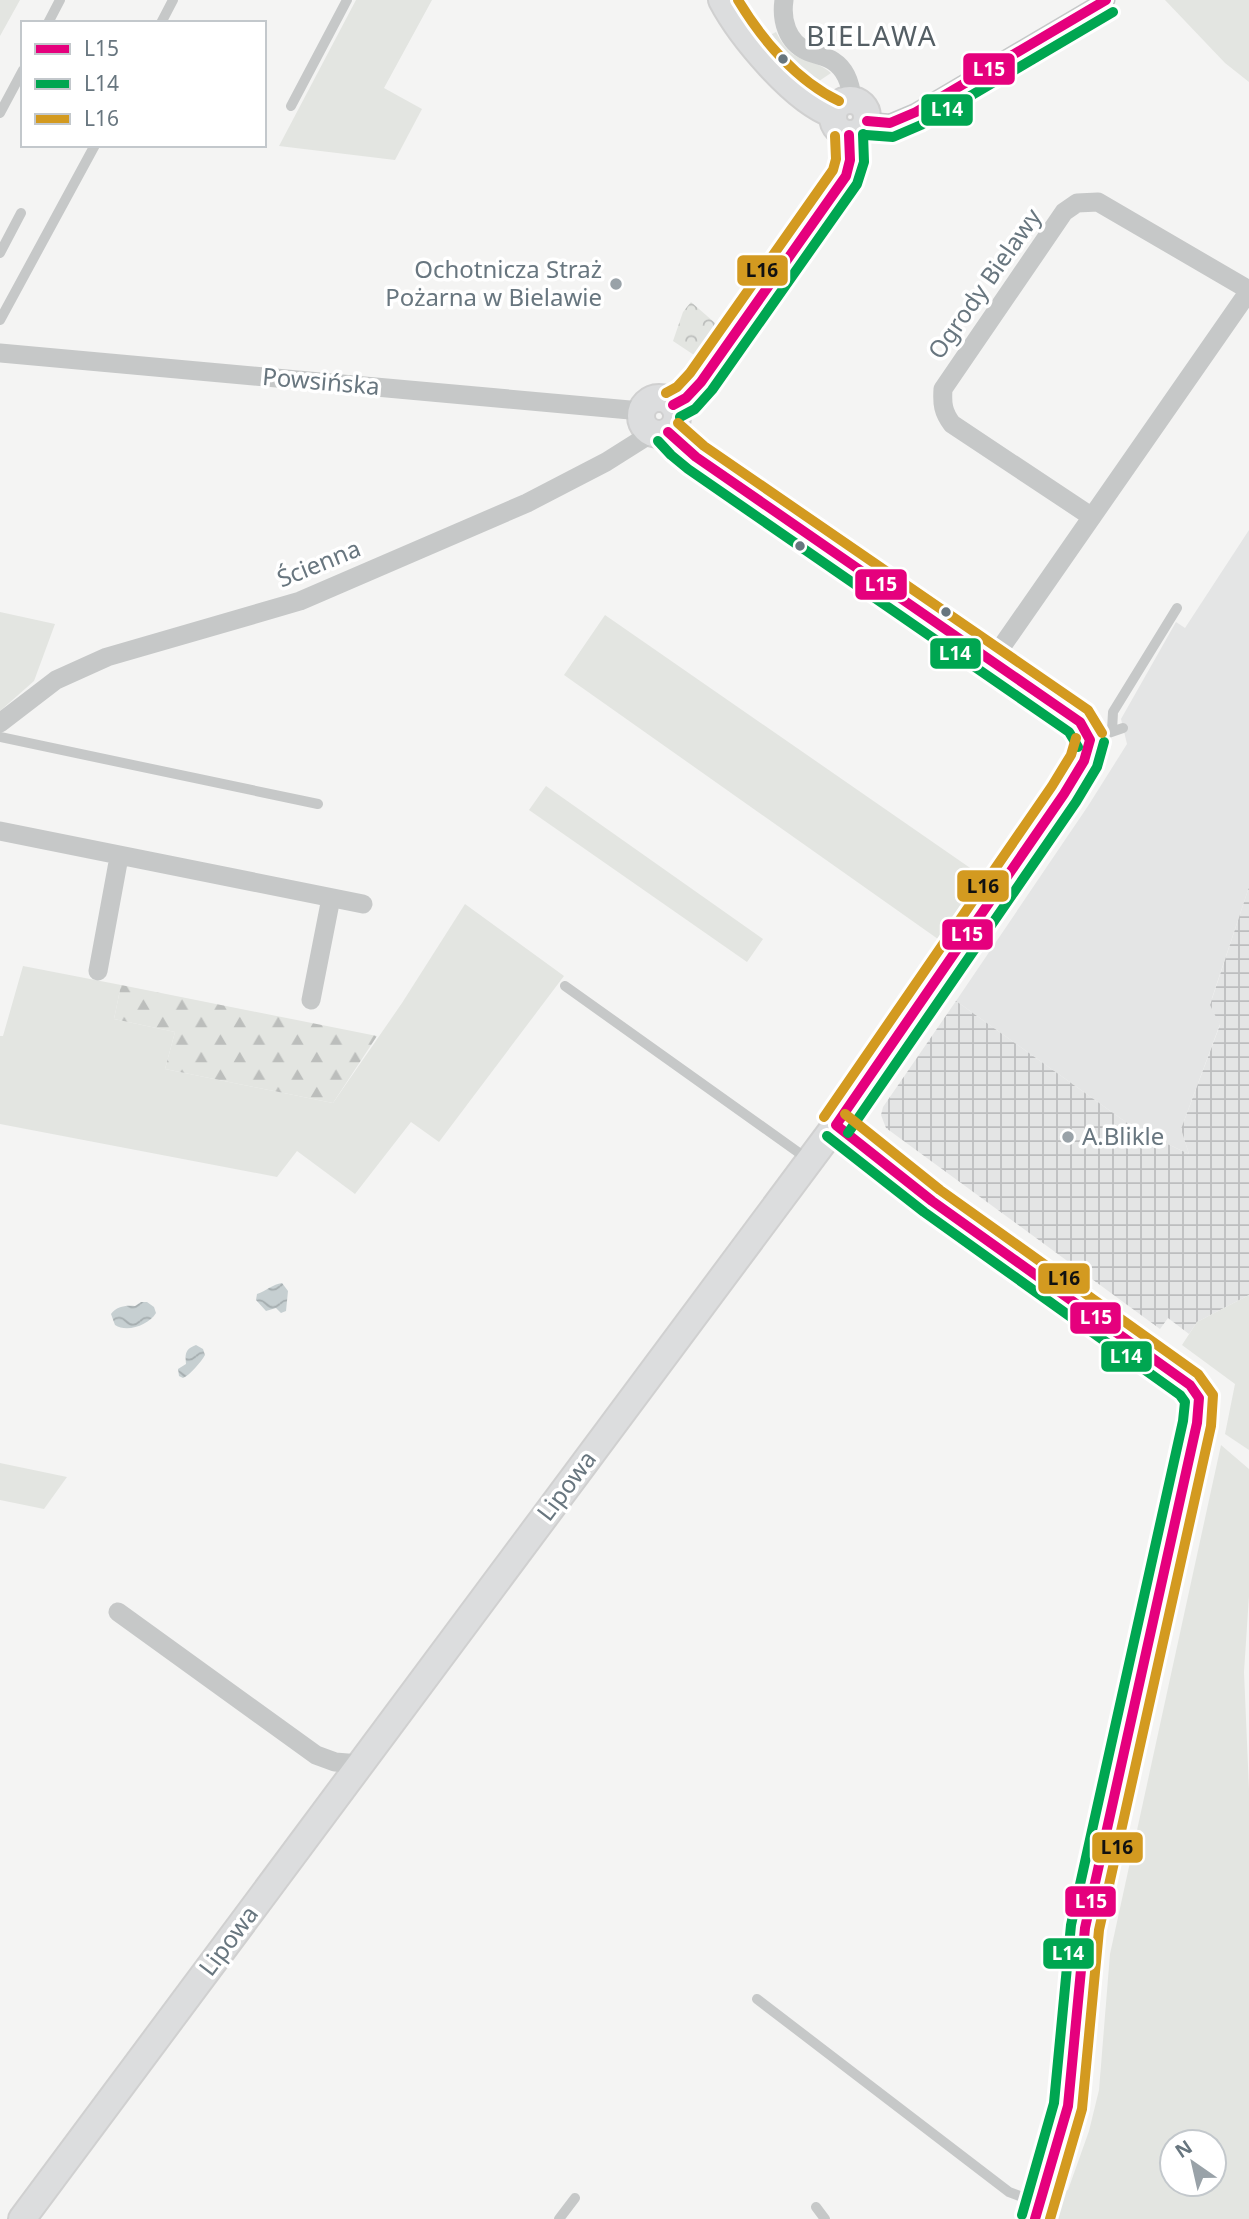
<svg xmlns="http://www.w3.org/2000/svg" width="1249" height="2219" font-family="'Noto Sans',sans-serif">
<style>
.built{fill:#e4e5e5}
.industrial{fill:url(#industrial-grid)}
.grass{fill:#e3e5e1;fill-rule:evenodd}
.forest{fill:url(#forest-firs)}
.park{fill:url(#park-crowns)}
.water{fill:url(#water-waves)}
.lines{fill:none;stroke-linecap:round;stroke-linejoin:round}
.secondary-casing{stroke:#d0d0d0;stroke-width:30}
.lane{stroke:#c6c8c8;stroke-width:10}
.street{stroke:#c6c8c8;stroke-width:19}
.secondary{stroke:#dcddde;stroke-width:26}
.bus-1-casing{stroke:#fff;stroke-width:16}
.bus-2-casing{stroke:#fff;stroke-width:16}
.bus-3-casing{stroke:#fff;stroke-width:16}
.bus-1{stroke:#e5007d;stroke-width:10}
.bus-2{stroke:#00a651;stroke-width:10}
.bus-3{stroke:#d39a20;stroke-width:10}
.bus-dot{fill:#68767f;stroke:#fff;stroke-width:2.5}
.poi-dot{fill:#99a2a8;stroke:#fff;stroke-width:2.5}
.labels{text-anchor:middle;stroke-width:7;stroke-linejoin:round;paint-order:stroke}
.poi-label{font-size:24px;fill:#68767f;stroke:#fff;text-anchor:end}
.street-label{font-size:24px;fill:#68767f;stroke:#fff}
.quarter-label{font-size:28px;letter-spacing:2px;fill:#555f65;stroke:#fff}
.line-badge{stroke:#fff;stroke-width:2.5}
.badge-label{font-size:19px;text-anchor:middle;font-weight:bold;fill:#fff}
.pale-badge-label{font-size:19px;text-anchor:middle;font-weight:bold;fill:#111}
</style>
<defs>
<pattern id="industrial-grid" width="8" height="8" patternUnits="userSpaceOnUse" patternTransform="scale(1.75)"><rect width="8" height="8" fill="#e4e5e5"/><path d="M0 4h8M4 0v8" fill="none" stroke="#bdbebf"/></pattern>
<pattern id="forest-firs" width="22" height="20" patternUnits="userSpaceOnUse" patternTransform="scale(1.75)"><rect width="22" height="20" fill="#e3e5e1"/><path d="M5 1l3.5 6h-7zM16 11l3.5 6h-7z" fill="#bcbebc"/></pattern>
<pattern id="park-crowns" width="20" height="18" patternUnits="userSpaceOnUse" patternTransform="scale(1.75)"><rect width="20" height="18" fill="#e3e5e1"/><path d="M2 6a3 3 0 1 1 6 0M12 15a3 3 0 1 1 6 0" fill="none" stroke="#bcbebc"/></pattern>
<pattern id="water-waves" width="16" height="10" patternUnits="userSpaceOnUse" patternTransform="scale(1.75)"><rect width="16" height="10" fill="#c6cfd1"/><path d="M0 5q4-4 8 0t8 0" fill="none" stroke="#a5adaf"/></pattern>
</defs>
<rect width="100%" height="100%" fill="#f4f4f3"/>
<path class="built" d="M1249 530V887L1210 1004 1220 1024 1181 1129 1189 1154 1137 1130 956 1001 1088 806 1127 744 1121 719 1176 622 1185 628Z"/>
<path class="industrial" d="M1249 887V1295L1197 1322 1189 1334 1168 1318 1160 1329 886 1128 881 1115 883 1107 956 1001 1137 1130 1189 1154 1181 1129 1220 1025 1210 1005Z"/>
<path class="grass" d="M0 0H20L0 36Z
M356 0H432L384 88 422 109 395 160 279 146Z
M1165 0H1249V82L1225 63Z
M776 32C794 68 809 54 831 73L813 85 808 81 766 37Z
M0 612 55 624 34 681 0 711Z
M605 615 989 881 945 944 564 675Z
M546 786 763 939 747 962 529 810Z
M465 904 564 976 439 1142 411 1122 355 1194 297 1151 277 1177 0 1124V1036H3L23 966 121 985 114 1019 175 1032 165 1069 333 1103 402 1003Z
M1249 1295V1450L1225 1434 1235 1384 1182 1345 1197 1322Z
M1221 1445 1249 1469V1596L1244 1672 1249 1789V2219H1053L1049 2207 1054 2193 1068 2190 1089 2131 1099 2090 1110 1954ZM1172 2142H1214V2184H1172Z
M0 1463 67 1477 44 1509 0 1500Z"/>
<path class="forest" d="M121 985 377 1036 333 1103 165 1069 175 1032 114 1019Z"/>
<path class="park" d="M691 302 722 329 703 355H694L673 341 683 312Z"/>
<path class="water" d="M282 1283 288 1291 286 1311 281 1313 276 1308 266 1311 256 1300 257 1294C266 1291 273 1284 282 1283Z
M141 1302H147L154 1307 156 1313C149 1325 127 1333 115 1325L111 1314C117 1306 126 1305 135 1306Z
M196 1345 203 1349 205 1355C201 1362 190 1375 183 1378L179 1376 178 1369 186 1364C185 1354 185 1349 196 1345Z"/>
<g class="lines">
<g class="secondary-casing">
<path id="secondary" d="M722 0C741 36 794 100 833 114
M833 117a17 17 0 1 1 34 0a17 17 0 1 1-34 0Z
M641 416a18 18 0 1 1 36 0a18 18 0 1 1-36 0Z
M673 405 686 398 701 382 846 176 850 160 849 135
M836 1125 932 1201 1190 1385 1199 1398 1197 1423 1085 1928 1068 2106 1035 2219
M22 2219 836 1125 1064 794C1080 768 1100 751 1080 722L696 457 680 445 668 432"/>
</g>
<path class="lane" d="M48 23 60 0
M161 23 173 0
M291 106 347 0
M0 113 23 70
M0 253 21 213
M0 320 95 145
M1112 731 1113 712 1177 608
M0 737 318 804
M1091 739 1123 728
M565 986 809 1160
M757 1999 1009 2192 1039 2203
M816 2207 825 2219
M559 2219 575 2198"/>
<path class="street" d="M784 0C781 20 787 42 807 51 816 55 826 56 833 61 847 70 851 85 852 100
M867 121 890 123 916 112 1106 0
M0 353 641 411
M1092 517 952 424C943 412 942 404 943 389L1064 212 1077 203 1098 202 1249 290
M991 662 1249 291
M0 723 56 680 107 657 300 601 527 503 606 462 652 433
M0 831 363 904
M98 971 119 857
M311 1000 331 898
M118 1612 316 1755 335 1762 360 1764"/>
<use href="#secondary" class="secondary"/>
<g class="bus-1-casing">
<path id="bus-1" d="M867 121 890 123 916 112 1106 0
M673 405 686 398 701 382 846 176 850 160 849 135
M668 432 696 457 1080 722 1090 740
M836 1125 932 1201 1190 1385 1199 1398 1197 1423 1085 1928 1068 2106 1035 2219
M836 1125 1064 794 1084 761 1090 740"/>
</g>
<g class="bus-2-casing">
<path id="bus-2" d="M866 135 893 137 921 125 1113 12
M680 417 695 409 712 390 857 184 864 162 863 134
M658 441 671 455 688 469 1069 732 1078 747
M848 1133 1076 802 1097 767 1104 742
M827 1136 924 1212 1180 1395 1185 1402 1183 1421 1071 1925 1054 2103 1022 2215"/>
</g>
<g class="bus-3-casing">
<path id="bus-3" d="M738 0C762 40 797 81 839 101
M666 393 677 387 690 373 833 170 836 159 835 136
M678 423 704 446 1088 710 1102 733
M845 1114 940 1190 1198 1374 1213 1395 1211 1426 1099 1930 1082 2109 1050 2219
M824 1117 1052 786 1071 755 1076 738"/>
</g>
<use href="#bus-1" class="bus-1"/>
<use href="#bus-2" class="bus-2"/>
<use href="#bus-3" class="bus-3"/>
</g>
<g class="bus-dot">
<circle cx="783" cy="59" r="6"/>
<circle cx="800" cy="546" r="6"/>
<circle cx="946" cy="612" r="6"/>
</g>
<g class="poi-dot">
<circle cx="616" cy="284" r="7"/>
<circle cx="1068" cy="1137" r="7"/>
</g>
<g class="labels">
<g class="poi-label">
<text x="602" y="278">Ochotnicza Straż<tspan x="602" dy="28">Pożarna w Bielawie</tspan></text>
<text x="1082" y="1145" text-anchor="start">A.Blikle</text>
</g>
<g class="street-label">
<text transform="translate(985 284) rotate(-55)" y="8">Ogrody Bielawy</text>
<text transform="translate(321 382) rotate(5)" y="8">Powsińska</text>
<text transform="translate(319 564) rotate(-22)" y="8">Ścienna</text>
<text transform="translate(567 1486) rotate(-53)" y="8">Lipowa</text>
<text transform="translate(229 1941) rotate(-53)" y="8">Lipowa</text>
</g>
<g class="quarter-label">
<text x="872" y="46">BIELAWA</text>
</g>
</g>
<g class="line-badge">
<rect x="962" y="52" width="54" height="34" rx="7" fill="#e5007d"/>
<rect x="920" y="93" width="54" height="34" rx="7" fill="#00a651"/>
<rect x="736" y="254" width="53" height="33" rx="7" fill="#d39a20"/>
<rect x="854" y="568" width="54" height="33" rx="7" fill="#e5007d"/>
<rect x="929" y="637" width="53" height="33" rx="7" fill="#00a651"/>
<rect x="956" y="869" width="54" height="34" rx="7" fill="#d39a20"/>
<rect x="941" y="918" width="53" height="33" rx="7" fill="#e5007d"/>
<rect x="1037" y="1262" width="54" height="33" rx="7" fill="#d39a20"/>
<rect x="1069" y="1301" width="53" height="34" rx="7" fill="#e5007d"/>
<rect x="1100" y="1340" width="53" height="33" rx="7" fill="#00a651"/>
<rect x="1091" y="1831" width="53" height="33" rx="7" fill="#d39a20"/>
<rect x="1064" y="1885" width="53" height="33" rx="7" fill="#e5007d"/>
<rect x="1042" y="1937" width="53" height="33" rx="7" fill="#00a651"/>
</g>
<g class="badge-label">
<text x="989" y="76">L15</text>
<text x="947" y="116">L14</text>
<text x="881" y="591">L15</text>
<text x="955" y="660">L14</text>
<text x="967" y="941">L15</text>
<text x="1096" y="1324">L15</text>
<text x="1126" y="1363">L14</text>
<text x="1091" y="1908">L15</text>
<text x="1068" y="1960">L14</text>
</g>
<g class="pale-badge-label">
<text x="762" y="277">L16</text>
<text x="983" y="893">L16</text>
<text x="1064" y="1285">L16</text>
<text x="1117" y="1854">L16</text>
</g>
<rect x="21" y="21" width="245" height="126" fill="#ffffff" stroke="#c3c8cc" stroke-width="2"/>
<rect x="35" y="44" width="35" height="10" fill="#e5007d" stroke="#c3c8cc" stroke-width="2"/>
<text x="84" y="56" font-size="21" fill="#68767f">L15</text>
<rect x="35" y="79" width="35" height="10" fill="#00a651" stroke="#c3c8cc" stroke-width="2"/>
<text x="84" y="91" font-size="21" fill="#68767f">L14</text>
<rect x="35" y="114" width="35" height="10" fill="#d39a20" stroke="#c3c8cc" stroke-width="2"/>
<text x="84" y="126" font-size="21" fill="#68767f">L16</text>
<g transform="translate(1193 2163) rotate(326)"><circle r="33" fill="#ffffff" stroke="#c3c8cc" stroke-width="2"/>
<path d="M0-5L12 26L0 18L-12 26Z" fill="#99a2a8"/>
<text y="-10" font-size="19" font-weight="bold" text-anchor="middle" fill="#68767f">N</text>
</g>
</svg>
